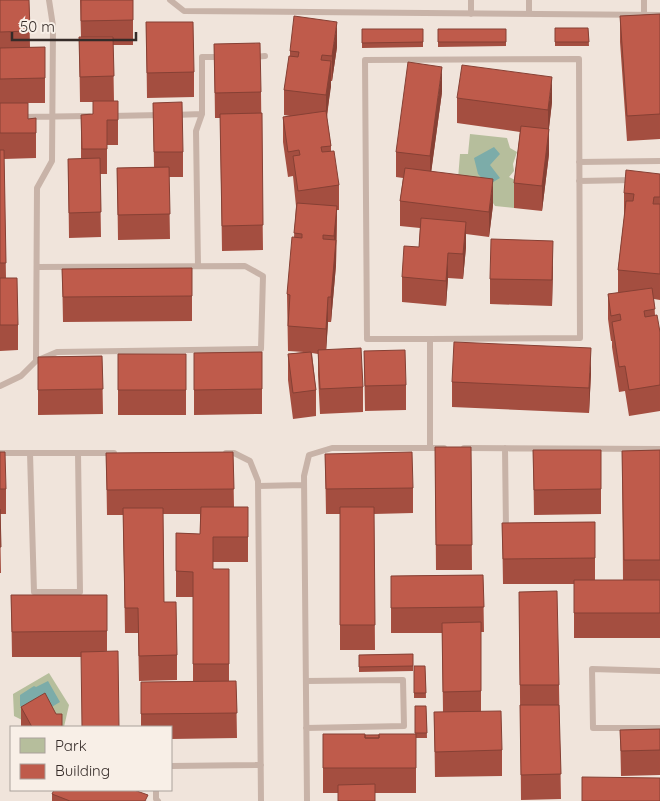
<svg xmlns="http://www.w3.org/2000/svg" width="660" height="801" font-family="Quicksand,sans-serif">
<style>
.green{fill:#b6be9c}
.water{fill:#7caca9}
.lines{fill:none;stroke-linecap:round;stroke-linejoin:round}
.lane{stroke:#c8b3a8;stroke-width:6}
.wall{fill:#a44e40}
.shaded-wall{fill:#864034}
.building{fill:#bf5b4b;stroke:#864034}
</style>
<rect width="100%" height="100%" fill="#f0e4db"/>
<path class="green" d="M470 134 507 138 510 148 517 152 513 164 514 171 509 177 517 181 514 208 495 206 485 191 458 179 460 154H468Z
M49 673 69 705 64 727 32 725 14 716 13 694Z"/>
<path class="water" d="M494 147 500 154 490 165 500 178 488 185 478 174 474 158Z
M48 681 60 702 50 708 32 714 20 706V695L34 686 36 687Z"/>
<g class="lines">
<path class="lane" d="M170 0 184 11 660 15
M471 0V14
M644 0V15
M529 14V0
M253 57 265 56
M174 115 202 114V57H221
M111 116 161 115
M21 117 89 116
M579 162 660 161
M579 181 633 180
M198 266 196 131 202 114
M430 339H367L365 60 579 59 580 338 430 339V448
M36 361 37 188 52 161 53 26 49 0
M0 386 21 376 36 361 57 352 261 349 263 276 245 266 37 267
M464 448 660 449
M505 448 506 530
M0 453H114
M30 453 34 592H80L78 453
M226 453H234L250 461 258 481 261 801
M258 486 304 485
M660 671 592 669 593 728H660
M306 681 403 680 404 726 306 728
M171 766 261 765
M156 790V799L158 801
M307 801 304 476 309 455 332 448H444"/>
</g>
<path class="wall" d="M0 0H29L30 47H45V103H28V119L36 118V158L4 159 6 278 18 325V350L0 351Z
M80 0H133V45H113L114 101H118V145H107V174H100L101 237 69 238 68 159H81V115L93 114V102H80L79 37H81Z
M660 14V139L627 141 620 42V16Z
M146 22 194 72V97L147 98Z
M555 28H588L589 46H555Z
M362 29H423V47L362 48Z
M438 29H506V46L438 47Z
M214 44 261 92 263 250 222 251 220 118H215Z
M337 47 332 81H331L327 118 331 146V151L339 185V210H337L336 265 331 322H328L326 350 363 387V412L320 414 318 375V354L312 353 316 390V416L293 419 288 380V354L304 352 288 351 287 294 294 237 296 206 293 176 288 177 283 142V117L290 116 284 115V90L290 56V51Z
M442 92 431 172 493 205 489 237 466 234V247L463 279 448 278 446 306 402 302V277L419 247 420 228 400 226V201L403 178 396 177V152Z
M457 98 552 102 549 129V154L542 211 514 208V183L520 132 457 123Z
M153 103 183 152V177H169L170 239 118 240 117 168 154 167Z
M660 174V300L654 299 655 315 660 332V411L629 416 625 391 619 392 612 347V341H611L608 319V294L618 293V270L624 218V193Z
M553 266 552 306 490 304V279Z
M192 268V321L63 322 62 269Z
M364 351 406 385V410L365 411Z
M262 352V414L194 415V353Z
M118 354H186V415H118Z
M102 356 103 414 38 415V357Z
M591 373 589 413 452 407V382Z
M435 447H471L472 570H436Z
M533 450 601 489V514L534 515Z
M660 450V638H574V584H503L502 523 595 522V580H623L622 451Z
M0 452 6 489V514H0L1 573H0Z
M233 452 234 507H248V562H213V569H229V681H236L237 738 171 739V727H141V682H193V597H176V533L200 534V514H163L164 602 177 655V680L139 681 138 633H125L123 515H107L106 453Z
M325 454 413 488V513L374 514 375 650H340V514H326Z
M483 575 484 632H481V711L502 750V776L435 777 434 712H443L442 633H391V576Z
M519 592 559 685 561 799 521 800Z
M11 595H107V651L81 657H12Z
M413 654V671L359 672V655Z
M414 666H425L426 698H414Z
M426 706 427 738H416V793H323V734L365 735 415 734Z
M21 707 62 727H21Z
M660 729V775L621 776 620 730Z
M52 794 148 801H52Z"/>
<path class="shaded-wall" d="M337 22V47L332 81V56Z
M331 61V87L326 120V95Z
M442 67V92L430 181V156Z
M552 77V102L548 135V110Z
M549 129V154L542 211V186Z
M493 179V205L489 237V212Z
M337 206 336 265 331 322V297L334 260V236Z
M466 222V247L463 279V254Z
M553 241V266L552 306V280Z
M448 253V278L446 306V281Z
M328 297V322L326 354V329Z
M591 348V373L589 413V388Z"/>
<path class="building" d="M0 0H29L30 31 0 32Z
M81 0H133V20L81 21Z
M660 14V114L627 116 620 16Z
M294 16 337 22 332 56 322 55 321 60 331 61 326 95 284 90 289 56 298 57 299 52 290 51Z
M146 22H193L194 72 147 73Z
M555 28H588L589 42H555Z
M362 29H423V42L362 43Z
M438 29H506V42H438Z
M79 37H113L114 76 80 77Z
M260 43 261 92 215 93 214 44Z
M45 47V78L0 79V48Z
M408 62 442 67 430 156 396 152Z
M462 65 552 77 548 110 457 98Z
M93 101H118V120H107V149H82L81 115 93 114Z
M182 102 183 152H154L153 103Z
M0 103H28V119L36 118V133H0Z
M326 111 331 146 321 147 322 152 334 151 339 185 298 191 293 156 300 155 299 150 288 152 283 117Z
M262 113 263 225 222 226 220 114Z
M521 126 549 129 542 186 514 183Z
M0 150H4L6 263H0Z
M100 158 101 212 69 213 68 159Z
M169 167 170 214 118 215 117 168Z
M405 168 493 179 489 212 400 201Z
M626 170 660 174V197H654L653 204H660V274L618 270 626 201H633L634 194 624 193Z
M297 203 337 206 334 236 323 235V239L336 240 331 297H328L326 329 288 326 290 295 287 294 292 237 302 238V234L294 233Z
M421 218 466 222 463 254 448 253 446 281 402 277 404 246 419 247Z
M491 239 553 241 552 280 490 279Z
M192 268V296L63 297 62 269Z
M0 278H17L18 325H0Z
M652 288 655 309 644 311 645 317 657 315 660 332V385L629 390 625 366 619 367 612 322 621 320 620 314 611 316 608 294Z
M454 342 591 348 589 388 452 382Z
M361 348 363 387 320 389 318 350Z
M405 350 406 385 365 386 364 351Z
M262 352V389L194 390V353Z
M311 352 316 390 293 393 288 354Z
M118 354H186V390H118Z
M102 356 103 389 38 390V357Z
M435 447H471L472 545H436Z
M533 450H601V489L534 490Z
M660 450V560H624L622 451Z
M0 452H5L6 489H0Z
M233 452 234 489 107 490 106 453Z
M412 452 413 488 326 489 325 454Z
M201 507H248V537H213V569H229V664H193V572L176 571V533L200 534Z
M340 507H374L375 625H340Z
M123 508H163L164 602H176L177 655 139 656 138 608H125Z
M0 509 1 547H0Z
M595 522V558L503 559 502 523Z
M483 575 484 607 391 608V576Z
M574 580H660V613H574Z
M557 591 559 685H520L519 592Z
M11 595H107V631L12 632Z
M481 622V691L443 692 442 623Z
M118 651 119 727H82L81 652Z
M413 654V666L359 667V655Z
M414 666H425L426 693H414Z
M236 681 237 713 141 714V682Z
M45 693 56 714H62V727H32L21 707Z
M520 705H559L561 774 521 775Z
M415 706H426L427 733H415Z
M501 711 502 750 435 752 434 712Z
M660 729V750L621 751 620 730Z
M323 734H365V738H379V734H416V768H323Z
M365 735H379V738H365Z
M582 777 660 778V801H582Z
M375 784V801H338V785Z
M54 790H134L148 795 145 801H70L52 794Z"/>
<rect x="10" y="726" width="162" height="65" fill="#f8efe7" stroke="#aaa19b"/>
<rect x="20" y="738" width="25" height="15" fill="#b6be9c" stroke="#aaa19b"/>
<text x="55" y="751" font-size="15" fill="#352b28">Park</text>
<rect x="20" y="764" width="25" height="15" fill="#bf5b4b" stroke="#aaa19b"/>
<text x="55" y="776" font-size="15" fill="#352b28">Building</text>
<path d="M12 32v8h124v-8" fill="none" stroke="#352b28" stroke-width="2.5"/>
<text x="20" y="32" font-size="15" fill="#352b28" stroke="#f8efe7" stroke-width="4" paint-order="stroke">50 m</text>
</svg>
